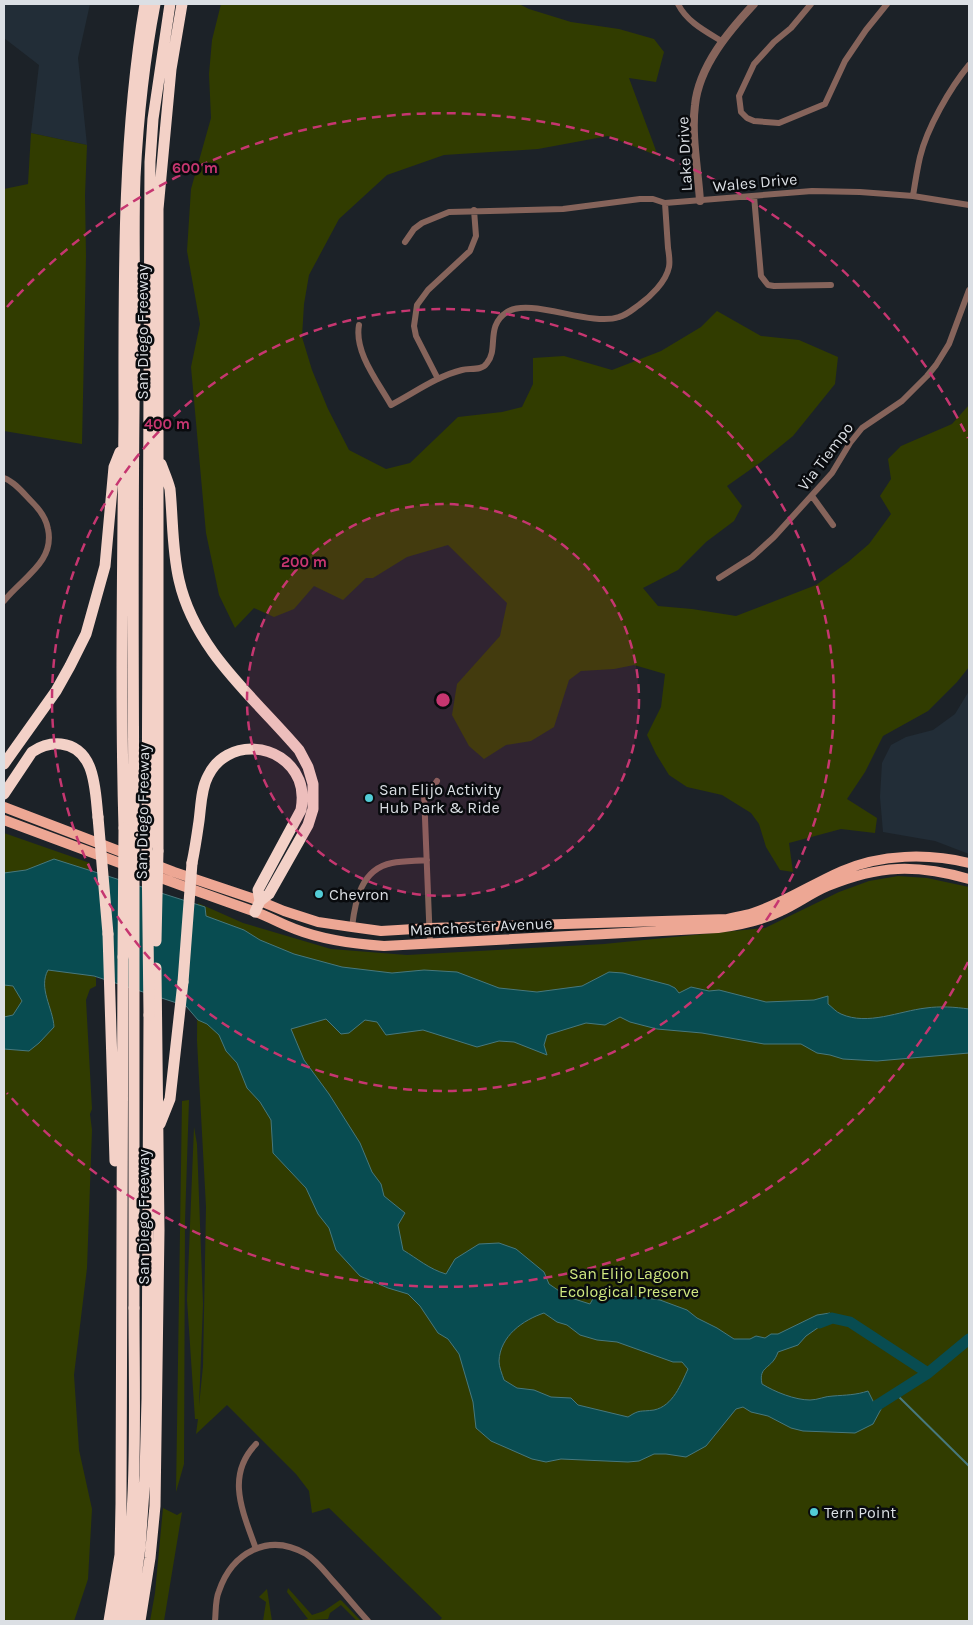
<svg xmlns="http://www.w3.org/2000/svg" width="973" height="1625" font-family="Karla,sans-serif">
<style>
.built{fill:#222d37}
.green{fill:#313c00}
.water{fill:#084c51;stroke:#47787d;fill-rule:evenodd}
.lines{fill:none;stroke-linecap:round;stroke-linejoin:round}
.stream{stroke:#47787d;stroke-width:2}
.river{stroke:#084c51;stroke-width:11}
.minor{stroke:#86645b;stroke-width:6}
.tertiary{stroke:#86645b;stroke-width:8}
.primary{stroke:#eda794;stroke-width:10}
.motorway{stroke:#f3d1c7;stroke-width:11}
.motorway-bridge{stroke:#f3d1c7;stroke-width:11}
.ring{fill:none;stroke:#c63670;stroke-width:2.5;stroke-dasharray:9 6}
.poi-dot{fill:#52ccd6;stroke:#090b0e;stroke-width:2}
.labels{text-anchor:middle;stroke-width:5;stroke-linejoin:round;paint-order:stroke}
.street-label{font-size:16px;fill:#dbdfe4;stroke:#090b0e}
.poi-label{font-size:16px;fill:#dbdfe4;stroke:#090b0e;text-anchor:start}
.park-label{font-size:16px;fill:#d1e981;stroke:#090b0e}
.centre{fill:#c63670;stroke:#090b0e;stroke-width:2.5}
.ring-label{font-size:15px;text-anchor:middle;font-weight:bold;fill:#c63670;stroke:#090b0e;stroke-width:5;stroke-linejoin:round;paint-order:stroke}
</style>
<rect width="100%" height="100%" fill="#1c2228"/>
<path class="built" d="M4 4H90L78 58 87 145 31 133 39 65 4 38Z
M969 691V854L935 841 883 832 880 797 882 763 891 745 906 737 933 730 955 714Z"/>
<path class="green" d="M221 4H519L529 9 571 22 619 29 654 39 664 52 656 82 629 78 658 156 608 136 538 149 444 155 387 175 339 219 309 275 304 304 302 337 312 370 328 409 349 450 386 469 410 463 458 417 502 412 522 407 533 384V358L564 356 612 370 661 351 701 327 717 311 761 336 799 340 838 357 835 384 793 436 761 462 727 486 742 506 734 521 706 542 678 570 643 588 658 606 692 609 736 616 816 585 848 562 869 544 891 514 880 496 891 479 888 459 901 446 952 424 969 405V667L957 682 928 711 883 736 865 772 847 799 877 818 875 833 841 829 789 843 793 872 780 870 766 847 759 824 751 813 722 795 687 787 669 775 656 754 647 735 661 707 665 674 634 665 614 669 581 671 569 680 554 727 531 741 506 745 484 759 469 746 452 715 457 684 500 636 507 603 448 545 407 557 373 578H366L343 600 314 586 294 609 274 617 254 608 235 628 219 595 206 533 191 367 200 324 187 251 191 189 211 118 209 74 212 40Z
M31 133 87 145 85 195 86 256 82 444 4 431V189L28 184Z
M4 833 90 863 77 973 96 977V986L90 989 86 1000 92 1109 90 1114 92 1130 87 1268 74 1375 79 1450 92 1509 88 1579 74 1621H4Z
M898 876 927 878 969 887V1621H439L442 1618 329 1508 312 1513 309 1491 296 1474 227 1405 196 1434 198 1419H195L187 1300 194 1127 197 1144 203 1304 199 1406 203 1366 206 1207 197 1041 198 903 243 923 331 949 407 955 604 944 765 928 839 892 869 881Z
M189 1100 185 1221 184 1464 176 1492 182 1101Z
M163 1508 177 1515 182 1512 164 1621H150L155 1593Z
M288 1588 312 1615 324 1611 340 1600 342 1601 361 1621H357L341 1605 330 1613 328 1619 299 1621 308 1619 287 1592Z
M267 1589 272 1621H263L266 1602 259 1597Z"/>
<path class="water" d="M54 859 205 907 206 916 244 930 260 940 294 954 342 967 392 973 424 970 457 972 499 988 537 992 582 986 609 972 623 973 669 985 675 988 679 993 691 987 709 991 719 990 766 1002 814 1000 828 996V1004C832 1007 836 1012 841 1014 868 1026 899 1011 926 1008 940 1006 955 1007 969 1009V1053L877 1061 843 1059 830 1055 817 1053 801 1044H764L702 1033 657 1029 630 1022 620 1017 605 1025 586 1023 547 1035 544 1045 547 1055 514 1042 499 1041 477 1047 423 1030 386 1035 377 1022 365 1020 349 1033 341 1034 326 1019 291 1029 304 1060 329 1094 360 1143 372 1172 381 1184 384 1196 405 1213 398 1225 403 1250C418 1259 429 1269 446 1274L455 1259 479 1244 499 1243 516 1249 544 1272 549 1284 568 1297 590 1304 595 1295 607 1293 622 1298 631 1296 660 1300 687 1310 697 1318 717 1328 734 1339H750L756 1336 765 1338 771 1334H778L817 1315 830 1313 832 1318 806 1336 798 1345 778 1352C772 1370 758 1365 762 1384 775 1392 795 1400 810 1400 818 1400 825 1396 833 1396 846 1395 856 1395 868 1391L874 1403 881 1401 885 1397 887 1398 873 1424 855 1433 803 1431 791 1428 768 1416 751 1412 743 1407 736 1409 706 1446 686 1457 666 1454H654L639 1461 628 1462 561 1459 546 1462 532 1459 491 1441 476 1428 473 1402 459 1354 448 1339 438 1333 420 1306 408 1294 388 1288 360 1276 336 1250 329 1228 318 1214 306 1188 273 1153 271 1120 260 1102 247 1088 237 1063 226 1051 219 1035 207 1024 198 1020 186 1006 94 976 48 970C38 988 53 1008 54 1027L39 1043 29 1051 4 1049V1017L13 1015 22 1001 13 986 4 985V873L26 870ZM544 1313 557 1322 567 1325 580 1335 597 1340 617 1342 673 1362H682L688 1369C681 1384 673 1406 654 1410 640 1412 640 1409 628 1417L578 1405 571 1398 551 1397 534 1390 517 1388 504 1380C502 1374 499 1367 499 1361 500 1336 523 1320 544 1313Z"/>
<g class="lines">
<path class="stream" d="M895 1393 969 1466"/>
<path class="river" d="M819 1323 832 1318 850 1322 928 1373
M876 1406 928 1373 969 1339"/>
<path class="minor" d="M678 4C687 22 705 31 723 42
M811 4 791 28 774 42 754 64 739 96 741 112 747 118 754 121 779 123 825 104 845 61 866 30 887 4
M754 196 761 276 768 285 774 286 831 285
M913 196C915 183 917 170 920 157 927 128 950 88 969 65
M405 242 414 229 422 223 449 212 563 209 640 199H653L665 203 812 191 860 192 913 196 969 205
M359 325C354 352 378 382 391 405 414 393 437 376 462 370 470 368 482 371 487 363 499 349 485 326 507 312 530 297 590 327 619 317 627 315 633 309 639 305 650 297 666 282 669 267 670 262 669 254 668 248 667 233 666 218 665 203
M438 379 416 336 414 326 417 305 428 290 470 251 476 236 474 210
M4 478C15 482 24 494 33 503 41 511 46 518 48 529 55 562 22 578 4 601
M812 496 833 525
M719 578 752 557 774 537 832 473 850 443 862 428 902 401 927 376 936 365 949 344 969 290
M352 927C355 901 361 869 392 863 403 861 416 861 427 860
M430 944 424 793 433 787 437 781
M256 1549C243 1512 225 1476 256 1444
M215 1621C216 1612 215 1600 219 1591 232 1553 268 1532 306 1554 317 1561 325 1572 333 1581 345 1594 356 1608 368 1621"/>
<path class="tertiary" d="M700 201C698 169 691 136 695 105 699 66 729 31 754 4"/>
<path class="primary" d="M4 807 174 872 260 901 284 911 318 922 352 927 381 931 398 930 430 928 727 919C735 917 744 916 753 913 784 903 812 884 842 871 881 854 928 853 969 863
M4 820C87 851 170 882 253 911 268 916 281 924 295 929 323 940 354 944 384 946L718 928C740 925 761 921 781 911 797 904 811 893 828 886 879 865 916 864 969 879"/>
<path class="motorway" d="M161 464C164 472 168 481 170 489 173 520 172 550 179 580 195 651 254 697 299 750L308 767 313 784V809L308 825 269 894 260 901 255 912
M4 764 56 691 70 666 86 634 105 566 114 467 120 452
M4 794 32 752C41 746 50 743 61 744 96 748 95 791 98 817
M124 828C120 691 123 554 124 418 124 278 122 142 145 4
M134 829C133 666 132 502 135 339 135 285 133 231 135 177 138 119 144 61 155 4
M147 847 150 162 153 119 170 4
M158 851V209L171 69 182 4
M192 863C195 849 197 835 199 821 201 806 201 789 208 776 226 738 283 741 299 780 303 790 303 799 301 810L258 890 260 901
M108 934 115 1161
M160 1124 170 1099 183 982
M109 1621 120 1555 121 1504 123 957
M119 1621C139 1518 134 1412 134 1308
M130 1621 140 1547 145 1476 147 1399 149 1015
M140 1621 150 1558 155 1506 159 1230 156 968"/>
<path class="motorway-bridge" d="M98 817 108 934
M134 829V1308
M147 847 149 1015
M156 941 158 851
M123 957 124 828
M183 982 192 863"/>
</g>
<circle cx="443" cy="700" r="196" fill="#c63670" fill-opacity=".12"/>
<g class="ring">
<circle cx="443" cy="700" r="196"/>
<circle cx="443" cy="700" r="391"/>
<path d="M968 962A587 587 0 0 1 7 1093M7 307A587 587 0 0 1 968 438"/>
</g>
<g class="poi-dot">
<circle cx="369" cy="798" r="5"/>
<circle cx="319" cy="894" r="5"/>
<circle cx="814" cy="1512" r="5"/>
</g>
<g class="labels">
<g class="street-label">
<text transform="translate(684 154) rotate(-93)" y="6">Lake Drive</text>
<text transform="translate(755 182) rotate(-5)" y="6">Wales Drive</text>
<text transform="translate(142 332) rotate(-90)" y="6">San Diego Freeway</text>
<text transform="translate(825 456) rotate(-53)" y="6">Via Tiempo</text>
<text transform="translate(142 812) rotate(-89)" y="6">San Diego Freeway</text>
<text transform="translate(481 926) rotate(-3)" y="6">Manchester Avenue</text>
<text transform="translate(143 1217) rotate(-90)" y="6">San Diego Freeway</text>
</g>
<g class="poi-label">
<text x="379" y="795">San Elijo Activity<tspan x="379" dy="18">Hub Park &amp; Ride</tspan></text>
<text x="329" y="900">Chevron</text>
<text x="824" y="1518">Tern Point</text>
</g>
<g class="park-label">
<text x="629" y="1279">San Elijo Lagoon<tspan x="629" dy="18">Ecological Preserve</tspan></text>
</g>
</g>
<circle cx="443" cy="700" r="8" class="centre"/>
<g class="ring-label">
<text x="195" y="173">600 m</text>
<text x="167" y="429">400 m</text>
<text x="304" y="567">200 m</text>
</g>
<rect width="973" height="1625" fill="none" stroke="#dbdfe4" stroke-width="10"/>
</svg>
